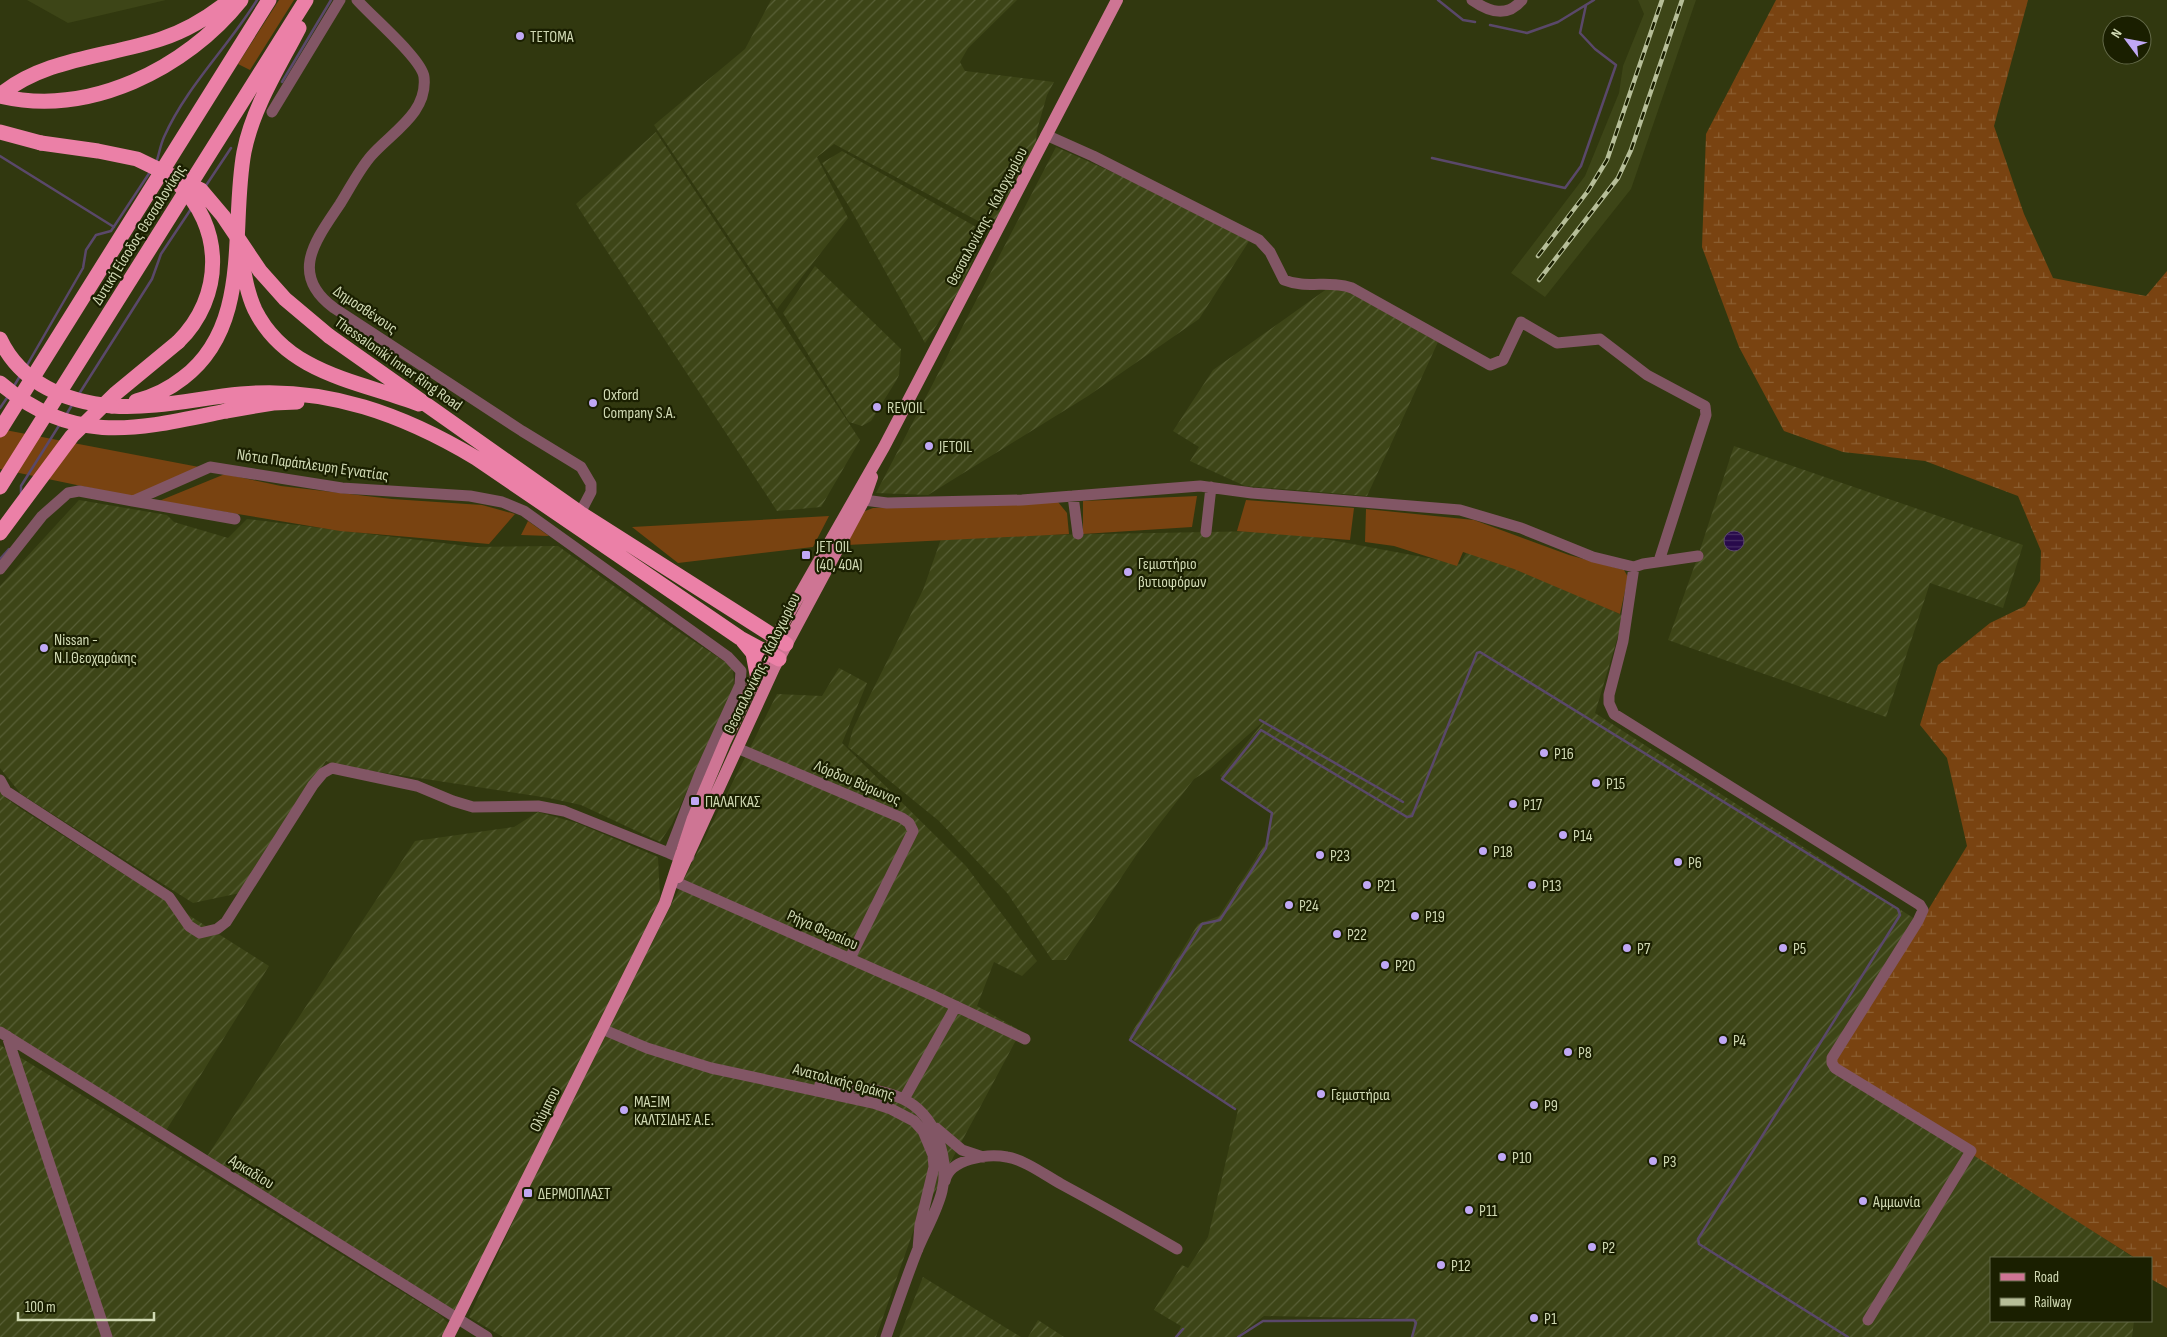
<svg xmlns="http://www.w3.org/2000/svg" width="2167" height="1337" font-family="'Sofia Sans Condensed',sans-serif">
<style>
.built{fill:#3d4517}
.industrial{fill:url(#industrial-furrows)}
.grass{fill:#794311}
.wetland{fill:url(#wetland-marsh)}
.water{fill:url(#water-rules);stroke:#5a486a}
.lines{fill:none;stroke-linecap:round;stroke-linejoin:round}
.stream{stroke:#5a486a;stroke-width:2.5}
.minor{stroke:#825665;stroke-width:11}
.major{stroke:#ce7594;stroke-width:12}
.highway{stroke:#eb80a7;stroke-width:15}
.rail-casing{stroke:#b6be98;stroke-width:4.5}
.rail{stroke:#1a1f00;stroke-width:2.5;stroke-dasharray:8;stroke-linecap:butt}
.highway-bridge{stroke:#eb80a7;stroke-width:15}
.poi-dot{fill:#c0a8f4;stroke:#1a1f00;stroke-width:2}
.labels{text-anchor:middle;stroke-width:4.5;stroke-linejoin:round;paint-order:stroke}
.poi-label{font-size:16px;fill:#d0d9b3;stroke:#1a1f00;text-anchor:start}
.street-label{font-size:16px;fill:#d0d9b3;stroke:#1a1f00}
</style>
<defs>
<pattern id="industrial-furrows" width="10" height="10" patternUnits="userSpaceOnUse" patternTransform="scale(1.25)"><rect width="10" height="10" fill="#3d4517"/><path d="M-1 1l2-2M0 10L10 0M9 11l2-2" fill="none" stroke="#585f36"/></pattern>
<pattern id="wetland-marsh" width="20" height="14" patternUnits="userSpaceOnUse" patternTransform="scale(1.25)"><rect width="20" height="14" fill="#794311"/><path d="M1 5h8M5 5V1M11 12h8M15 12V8" fill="none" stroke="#8b5e31"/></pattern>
<pattern id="water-rules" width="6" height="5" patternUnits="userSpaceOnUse" patternTransform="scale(1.25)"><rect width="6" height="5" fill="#280a4b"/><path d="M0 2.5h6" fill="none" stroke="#462d63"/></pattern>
</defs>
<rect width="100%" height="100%" fill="#31380f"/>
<path class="built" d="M27 0H166L68 23Z
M1638 0H1696L1631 189 1545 297 1511 273 1585 176 1619 93 1623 66 1644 14Z"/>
<path class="industrial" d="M771 0H1017L968 48 960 62 965 71 1054 82 1047 95 1037 130 1035 151 995 230 834 144 817 157 848 218 777 309 654 125 745 49Z
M656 132 860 440 821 507 777 511 576 204Z
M1056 147 1253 235 1199 319 1088 396 928 495 876 493Z
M842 151 985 232 960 289 925 343 850 208 822 163Z
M815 266 901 349 899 375 896 381 871 421 862 426 849 422 783 313Z
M1331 286 1344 289 1438 342 1367 496 1245 486 1190 461 1199 447 1173 431 1213 370Z
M1734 446 2023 545 2003 608 1930 583 1886 717 1668 640 1698 556Z
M79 500 167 515 174 522 228 538 247 519 475 547 558 546 664 622 727 663 733 668 734 686 672 824 660 842 581 805 549 798 334 765 326 761 240 893 193 903 21 794 0 768V586Z
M1264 531 1304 535 1460 564 1470 546 1624 616 1595 713 1918 921 1971 1151 2134 1258H1991V1321H2134L2132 1337H1411L1415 1319 1264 1316 1236 1337H1176L1181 1326 1154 1310 1182 1265 1188 1268 1208 1237 1238 1110 1129 1037 1198 924 1219 916 1267 841 1271 812 1220 776 1266 719 1210 769 1194 779 1141 848 1066 960H1052L1008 894 939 821 848 747 853 729 923 590 941 539 982 536Z
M839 668 867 683 842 743 966 866 1037 961 1022 976 994 962 977 1006 1021 1031 913 1232 876 1337H503L469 1317 602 1029 653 941 777 694 822 696Z
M0 790 6 798 21 809 269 966 165 1132 0 1030Z
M538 812 577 823 658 857 660 899 457 1311H453L206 1158 415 841 514 827Z
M0 1045 440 1315 448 1323 445 1337H0Z
M923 1277 1021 1337H899Z
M1038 1320 1064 1337H1028Z"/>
<path class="grass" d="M279 0H294L250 70 238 64Z
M0 429 199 467 133 496 115 493 0 469Z
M225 474 281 486 392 499 482 505 515 514 489 544 340 531 159 501Z
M1197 496 1192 527 1083 534V501Z
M1246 500 1354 508 1350 540 1237 531Z
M1058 502 1067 513 1069 534 847 545 860 513 873 508Z
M1366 509 1474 520 1569 555 1624 570 1628 577 1620 614 1514 569 1463 552 1457 566 1394 546 1365 542Z
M829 516 813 547 678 563 632 527Z
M528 521 549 536 521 535Z"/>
<path class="wetland" d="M1776 0H2028L1994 126 2024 214 2053 278 2146 296 2167 271V1288L2151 1279V1258H2135L1833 1066 1967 846 1947 758 1920 725 1938 665 1990 623 2025 606 2040 581 2041 551 2018 496 1925 461 1843 452 1784 431 1739 347 1702 247 1706 134Z"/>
<path class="water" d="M1724 541a10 10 0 1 1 20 0a10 10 0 1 1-20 0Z"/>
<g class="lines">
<path class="stream" d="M1438 0 1463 20 1475 22
M1490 25 1527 33 1558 22 1594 0
M282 82 331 0
M0 156 114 227
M1432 158 1565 188 1581 166 1616 65 1595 49 1580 33 1586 5
M156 163C159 155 160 146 164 137 186 87 228 47 257 0
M205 187 231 148
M26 367 83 268 86 250 96 235 111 231 150 172
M14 386 20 376
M79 394 152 279 161 254 191 209
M0 408 9 395
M66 415 72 405
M21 494V486L60 424
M0 559 9 549
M1260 720 1403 802
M1235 1109 1130 1040 1202 924 1220 920 1266 848 1272 813 1222 779 1261 730 1407 817 1412 816 1477 653 1480 652 1898 909 1900 915 1698 1239 1699 1244 1848 1337
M1176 1337 1183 1329
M1238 1337 1263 1321 1414 1320 1416 1323 1412 1337"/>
<path class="minor" d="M357 0C371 16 422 59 424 77 428 113 392 132 371 156 359 170 350 188 340 204 316 240 288 274 334 308L522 431 581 467 591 484V492L580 513
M1472 0C1489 12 1507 18 1522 0
M272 112 340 0
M1046 135 1093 156 1259 240 1270 252 1284 280C1306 289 1330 280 1352 288L1490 365 1503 360 1521 322 1557 343 1600 339 1647 375 1705 406 1706 415 1659 561
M1073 496 1078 534
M864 500 887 503 1022 500 1200 486 1252 493 1460 510 1521 528 1593 557 1634 567 1643 564 1698 556
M133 501 235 519
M1206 532 1211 487
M1634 567 1623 641 1609 695V703L1614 714 1920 905 1923 910 1918 921 1832 1058V1063L1835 1068 1971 1151 1868 1320
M0 569 42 516 68 493 79 491 133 501 210 467 342 488 470 496 502 502 524 511 728 657 741 671 740 685 700 773 669 853 678 857H689
M737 748 902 818 909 823 913 831 850 958
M0 780 6 791 169 897 189 926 200 933 217 929 226 922 313 785 323 773 332 768 417 786 453 801 473 807 538 806 564 811 669 853
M676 882 930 994 1025 1039
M602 1029 647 1048 711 1068 873 1103 891 1109 914 1121 923 1131 933 1155 934 1167 920 1225 918 1249
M0 1032 487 1337
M7 1036 107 1337
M820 1084C847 1087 878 1087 903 1099 935 1114 950 1157 942 1191 937 1212 925 1231 917 1251 906 1279 896 1308 886 1337
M904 1099 956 1006
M936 1128 962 1150 983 1157
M945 1181C949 1159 988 1153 1007 1157 1025 1160 1045 1175 1061 1184 1100 1205 1139 1227 1177 1249"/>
<path class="major" d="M678 877 774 668 864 500 872 477
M448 1337 665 903 693 818 725 742 775 638 884 447 1117 0"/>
<path class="highway" d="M0 95C45 58 107 57 161 39 186 31 209 17 230 0
M0 96C89 117 186 69 241 0
M0 132 41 143
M241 255C244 273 247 293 255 310 287 374 359 381 419 404
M329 336 580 513 786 644
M136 401C153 397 169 389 183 378 253 325 230 228 244 152 253 107 279 67 299 28
M112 406C156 409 198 398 241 394 327 386 404 415 476 458L740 638 779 659
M226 411 273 403 297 402
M0 430 269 0
M0 487 306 0
M0 533 72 436 115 394 178 342
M743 641 753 653 757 674"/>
<g class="rail-casing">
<path id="rail" d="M1538 256 1588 191 1607 160 1662 0
M1539 280 1618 178 1631 150 1682 0"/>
</g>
<use href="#rail" class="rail"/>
<path class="highway-bridge" d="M41 143 98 151 137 159 201 190 223 216 260 271 285 299 329 336
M176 182C225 226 224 297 178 342
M0 339C21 384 67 402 112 406
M0 383C75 447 139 429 226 411"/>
</g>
<g class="poi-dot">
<circle cx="520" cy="36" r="5"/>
<circle cx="593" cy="403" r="5"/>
<circle cx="877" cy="407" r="5"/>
<circle cx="929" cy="446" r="5"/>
<rect x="801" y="550" width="10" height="10" rx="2.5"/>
<circle cx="1128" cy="572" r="5"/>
<circle cx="44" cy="648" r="5"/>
<circle cx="1544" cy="753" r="5"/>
<circle cx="1596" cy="783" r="5"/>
<rect x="690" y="796" width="10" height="10" rx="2.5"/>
<circle cx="1513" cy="804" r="5"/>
<circle cx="1563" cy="835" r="5"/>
<circle cx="1483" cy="851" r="5"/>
<circle cx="1320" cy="855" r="5"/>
<circle cx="1678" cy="862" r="5"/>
<circle cx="1367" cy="885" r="5"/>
<circle cx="1532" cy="885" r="5"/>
<circle cx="1289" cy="905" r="5"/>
<circle cx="1415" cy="916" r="5"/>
<circle cx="1337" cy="934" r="5"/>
<circle cx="1627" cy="948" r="5"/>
<circle cx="1783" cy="948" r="5"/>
<circle cx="1385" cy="965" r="5"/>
<circle cx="1723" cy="1040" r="5"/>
<circle cx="1568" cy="1052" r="5"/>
<circle cx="1321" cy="1094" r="5"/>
<circle cx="1534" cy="1105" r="5"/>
<circle cx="624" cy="1110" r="5"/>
<circle cx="1502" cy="1157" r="5"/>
<circle cx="1653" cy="1161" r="5"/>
<rect x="523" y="1188" width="10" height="10" rx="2.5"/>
<circle cx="1863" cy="1201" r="5"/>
<circle cx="1469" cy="1210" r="5"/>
<circle cx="1592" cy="1247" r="5"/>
<circle cx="1441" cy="1265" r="5"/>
<circle cx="1534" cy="1318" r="5"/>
</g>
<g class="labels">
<g class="poi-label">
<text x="530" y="42">TETOMA</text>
<text x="603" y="400">Oxford<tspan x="603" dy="18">Company S.A.</tspan></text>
<text x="887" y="413">REVOIL</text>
<text x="939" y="452">JETOIL</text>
<text x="816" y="552">JET OIL<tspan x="816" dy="18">(40, 40Α)</tspan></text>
<text x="1138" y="569">Γεμιστήριο<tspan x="1138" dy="18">βυτιοφόρων</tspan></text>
<text x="54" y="645">Nissan -<tspan x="54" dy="18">Ν.Ι.Θεοχαράκης</tspan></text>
<text x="1554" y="759">P16</text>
<text x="1606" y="789">P15</text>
<text x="705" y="807">ΠΑΛΑΓΚΑΣ</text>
<text x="1523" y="810">P17</text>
<text x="1573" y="841">P14</text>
<text x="1493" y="857">P18</text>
<text x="1330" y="861">P23</text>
<text x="1688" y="868">P6</text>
<text x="1377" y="891">P21</text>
<text x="1542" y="891">P13</text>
<text x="1299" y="911">P24</text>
<text x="1425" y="922">P19</text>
<text x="1347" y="940">P22</text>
<text x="1637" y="954">P7</text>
<text x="1793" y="954">P5</text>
<text x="1395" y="971">P20</text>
<text x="1733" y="1046">P4</text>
<text x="1578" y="1058">P8</text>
<text x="1331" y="1100">Γεμιστήρια</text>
<text x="634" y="1107">ΜΑΞΙΜ<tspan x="634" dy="18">ΚΑΛΤΣΙΔΗΣ Α.Ε.</tspan></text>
<text x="1544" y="1111">P9</text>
<text x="1512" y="1163">P10</text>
<text x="1663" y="1167">P3</text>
<text x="538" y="1199">ΔΕΡΜΟΠΛΑΣΤ</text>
<text x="1873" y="1207">Αμμωνία</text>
<text x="1479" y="1216">P11</text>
<text x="1602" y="1253">P2</text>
<text x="1451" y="1271">P12</text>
<text x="1544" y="1324">P1</text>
</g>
<g class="street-label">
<text transform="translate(986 216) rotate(-62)" y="6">Θεσσαλονίκης - Καλοχωρίου</text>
<text transform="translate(138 234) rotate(-58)" y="6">Δυτική Είσοδος Θεσσαλονίκης</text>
<text transform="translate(366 309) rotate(34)" y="6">Δημοσθένους</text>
<text transform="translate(399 363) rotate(35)" y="6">Thessaloniki Inner Ring Road</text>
<text transform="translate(313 464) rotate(8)" y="6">Νότια Παράπλευρη Εγνατίας</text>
<text transform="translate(761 663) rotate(-64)" y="6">Θεσσαλονίκης - Καλοχωρίου</text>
<text transform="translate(858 782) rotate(23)" y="6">Λόρδου Βύρωνος</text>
<text transform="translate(823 929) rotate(24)" y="6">Ρήγα Φεραίου</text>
<text transform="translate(844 1081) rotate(15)" y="6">Ανατολικής Θράκης</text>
<text transform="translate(544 1109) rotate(-63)" y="6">Ολύμπου</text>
<text transform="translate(252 1171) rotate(32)" y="6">Αρκαδίου</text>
</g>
</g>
<rect x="1990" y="1257" width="162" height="65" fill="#1a1f00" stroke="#636948"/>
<rect x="2000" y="1273" width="25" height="8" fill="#ce7594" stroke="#636948"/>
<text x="2034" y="1282" font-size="15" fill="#d0d9b3">Road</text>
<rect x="2000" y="1298" width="25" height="8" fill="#b6be98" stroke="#636948"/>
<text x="2034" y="1307" font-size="15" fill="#d0d9b3">Railway</text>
<g transform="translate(2127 40) rotate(302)"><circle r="24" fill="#1a1f00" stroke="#636948"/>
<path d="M0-4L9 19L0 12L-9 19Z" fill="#c0a8f4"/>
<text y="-8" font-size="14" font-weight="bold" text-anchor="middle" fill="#d0d9b3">N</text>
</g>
<path d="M18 1312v8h136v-8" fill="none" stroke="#d0d9b3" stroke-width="2.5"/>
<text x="25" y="1312" font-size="15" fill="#d0d9b3" stroke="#1a1f00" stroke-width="4" paint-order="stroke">100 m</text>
</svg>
